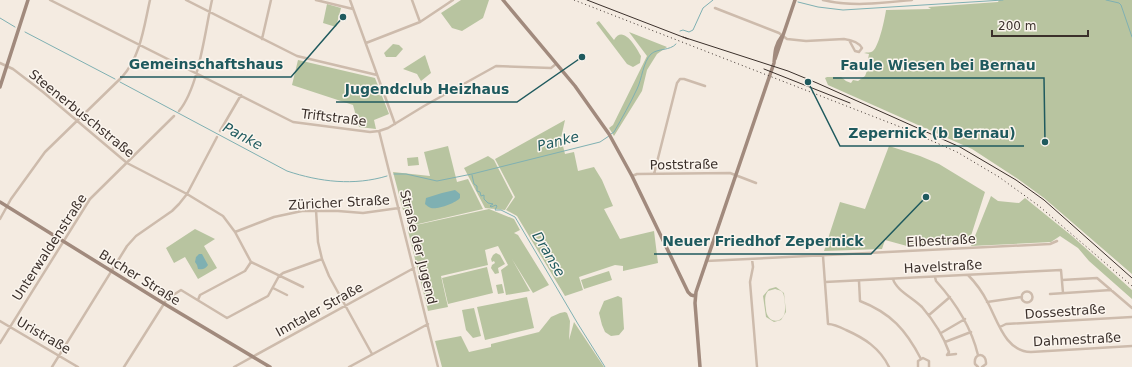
<svg xmlns="http://www.w3.org/2000/svg" width="1132" height="367" font-family="'DejaVu Sans',sans-serif">
<style>
.green{fill:#b8c4a0;fill-rule:evenodd}
.water{fill:#7fb0b2}
.lines{fill:none;stroke-linecap:round;stroke-linejoin:round}
.stream{stroke:#7fb0b2;stroke-width:1}
.street{stroke:#cdbbac;stroke-width:2.5}
.secondary{stroke:#a18a7d;stroke-width:3.5}
.tram{stroke:#3b302b;stroke-width:1}
.rail{stroke:#3b302b;stroke-width:1;stroke-dasharray:1 3;stroke-linecap:butt}
.labels{text-anchor:middle;stroke-width:3;stroke-linejoin:round;paint-order:stroke}
.street-label{font-size:13px;fill:#3b302b;stroke:#fbf5ee}
.water-label{font-size:14px;font-style:italic;fill:#1f5a5e;stroke:#fbf5ee}
.leader{fill:none;stroke:#1f5a5e;stroke-width:1.5}
.callout-dot{fill:#1f5a5e;stroke:#fbf5ee;stroke-width:1.5}
.callout-label{font-size:14px;text-anchor:middle;font-weight:bold;fill:#1f5a5e;stroke:#fbf5ee;stroke-width:3;stroke-linejoin:round;paint-order:stroke}
</style>
<rect width="100%" height="100%" fill="#f4ebe1"/>
<path class="green" d="M461 0H489L483 18 462 31 452 28 441 13Z
M999 0H1132V274L1044 198 1018 179 972 149 828 85 825 78 827 77H841L846 81 851 83 853 80 858 81 865 76 870 63 868 59 869 54 864 53C867 52 871 53 873 51 879 46 885 18 886 10L931 9 928 7 998 2Z
M327 4 341 8 336 27 323 23Z
M599 21 614 40C623 24 636 47 641 56L640 63 633 67 627 64 596 23Z
M629 32 667 47 657 54 647 70 642 91 614 136 609 128 613 125 647 56Z
M393 44 399 45 403 49 396 57H386L384 53Z
M425 55 431 73 421 81 417 74 403 69Z
M298 60 375 78 389 114 374 120 376 129 359 127 353 105 292 85Z
M565 120 561 138 565 154 574 152 578 171 594 167 602 180 613 206 604 209 620 239 654 231 658 263 623 271V266L615 265 579 277 583 290 565 296 517 216 506 210 515 197 495 159Z
M448 146 457 182 468 179 483 209 414 225 410 209 403 210 393 172 430 176 424 152Z
M889 146 920 156 939 164 985 192 969 242 935 243 907 246 885 240 882 249 824 251 840 202 865 209Z
M488 156 494 160 513 197 505 210 485 208 464 168Z
M418 157 419 165 408 166 407 158Z
M991 196 998 201 1019 203 1025 198 1072 236 1132 290V299L1089 261 1078 248 1060 236 1051 242 971 246Z
M489 209 514 219 520 230 514 233 518 235 549 285 533 293 512 259 530 291 506 295 501 270 508 265 498 246 485 250 488 265 441 276 448 307 428 311 407 227Z
M195 229 215 239 204 246 217 268 198 279 185 257 174 263 166 248Z
M496 253 500 255 505 264 498 268 499 273 495 274 491 268 492 265 495 263 494 261 492 262 491 259 493 255Z
M487 267 493 293 448 304 442 278Z
M609 271 612 280 584 289 581 280Z
M502 284 504 293 498 294 496 285Z
M776 287 784 293 786 312 781 320 774 322 766 317 763 296 769 289ZM775 289C778 290 781 290 783 293 785 298 786 311 784 315 778 326 766 320 766 309 765 302 764 296 768 291Z
M618 296 622 298 624 329 619 335 611 336 605 332 602 325 599 313 604 301Z
M527 297 534 328 485 340 477 307Z
M474 308 481 336 473 338 466 330 462 310Z
M565 312 567 313 570 321 569 340 574 322 604 367H442L435 341 461 336 469 352 491 347V344L539 332 551 317 560 313Z"/>
<path class="water" d="M455 190 460 194V198C456 203 437 210 431 208 430 208 426 205 425 204L426 198 442 193Z
M199 254H202L208 265C205 269 203 270 198 269L197 265 195 262 196 257Z"/>
<g class="lines">
<path class="stream" d="M1106 0 1119 3 1121 5 1132 37
M798 2 818 7 843 10 1003 0
M0 18 15 27
M680 31 683 30 689 32 693 30 703 8 713 0
M25 32 115 79
M120 82 287 171C320 182 354 186 387 176
M611 134 614 132C622 118 630 104 637 89 642 79 643 62 651 54 658 48 670 51 676 44
M394 174H406L437 181 472 174 600 142 609 136
M472 175 474 184 477 186V191L480 192 481 196 484 195V199L488 203 493 204 490 206 491 207 496 205 497 206 495 210H501L515 217 578 324 605 367"/>
<path class="street" d="M50 0 293 122 370 132 379 131 388 128 424 106 496 66 551 68 556 64
M186 0 297 56 377 75
M316 0 353 9
M350 0 395 124
M412 0 420 22
M823 0C852 7 883 3 912 0
M715 8 779 33 787 39 806 41 844 39C851 40 859 42 862 48L859 52 855 51 849 40
M262 39 271 0
M366 43 420 22 453 0
M0 63 13 69 43 92 127 163 187 194 223 216 235 232 251 262 303 287
M179 111C199 87 205 31 212 0
M220 131 241 95
M379 131 438 367
M654 174 677 83 680 79H684L705 86
M632 176 637 174 730 173 756 183
M316 210 318 242 322 259 329 276 372 354
M0 219 11 199 45 152 122 77C141 56 144 26 150 0
M235 232 274 217 302 211H338L363 213 399 208
M823 256 828 324C834 324 840 327 846 330 864 338 880 348 889 367
M752 259 753 267 750 282 757 367
M706 261 1050 244 1057 241
M968 275C976 283 983 293 988 303 998 322 1006 352 1031 352L1132 346
M935 277 936 281C956 303 971 326 978 355
M893 279C896 290 913 298 922 307 934 321 943 335 949 352L947 355 956 354
M1062 280 1097 278 1132 308
M859 281 860 301C891 313 906 330 921 359
M825 282 1061 270 1063 293
M273 288 287 295
M1021.5 297a5.5 5.5 0 1 1 11 0a5.5 5.5 0 1 1-11 0Z
M1050 294 1111 290
M198 300 200 295 245 271 251 262
M987 302 1022 297
M929 315 950 297
M0 321 78 367
M1000 327 1006 324 1132 317
M941 333 965 319
M945 342 971 332
M0 343 90 199 174 116
M52 367 127 246 136 236 172 211 179 204 187 194 217 137
M124 367 167 299 181 290 227 318 268 296 279 276 283 273 322 259
M234 367 414 268
M349 367 428 324
M918 367V361L923 358 929 361V367
M978 367 975 364C973 352 987 352 986 364L982 367"/>
<path class="secondary" d="M503 0 575 86 609 134 632 176 688 292 691 295 695 296
M775 59 795 0
M0 87 28 0
M0 202 163 303 270 367
M700 367 695 303 696 292 774 63C775 52 775 45 782 36"/>
<path class="tram" d="M587 0 688 39
M683 37 788 71 817 83 960 147 1016 180 1044 200 1132 278
M764 69 850 103"/>
<path class="rail" d="M574 0 903 128 957 152 999 177 1039 206 1132 286"/>
</g>
<g class="labels">
<g class="street-label">
<text transform="translate(82 113) rotate(39)" y="5">Steenerbuschstraße</text>
<text transform="translate(334 117) rotate(7)" y="5">Triftstraße</text>
<text transform="translate(684 164) rotate(-1)" y="5">Poststraße</text>
<text transform="translate(339 202) rotate(-3)" y="5">Züricher Straße</text>
<text transform="translate(941 240) rotate(-3)" y="5">Elbestraße</text>
<text transform="translate(49 247) rotate(-57)" y="5">Unterwaldenstraße</text>
<text transform="translate(419 247) rotate(76)" y="5">Straße der Jugend</text>
<text transform="translate(943 266) rotate(-3)" y="5">Havelstraße</text>
<text transform="translate(140 277) rotate(32)" y="5">Bucher Straße</text>
<text transform="translate(319 309) rotate(-29)" y="5">Inntaler Straße</text>
<text transform="translate(1065 311) rotate(-4)" y="5">Dossestraße</text>
<text transform="translate(44 335) rotate(30)" y="5">Uristraße</text>
<text transform="translate(1077 339) rotate(-3)" y="5">Dahmestraße</text>
</g>
<g class="water-label">
<text transform="translate(243 136) rotate(28)" y="5">Panke</text>
<text transform="translate(558 141) rotate(-14)" y="5">Panke</text>
<text transform="translate(549 254) rotate(59)" y="5">Dranse</text>
</g>
</g>
<path class="leader" d="M343 17L291 77H120M1045 142L1044 78H833M582 57L517 102H336M808 82L840 146H1024M926 197L871 254H654"/>
<g class="callout-dot">
<circle cx="343" cy="17" r="4"/>
<circle cx="1045" cy="142" r="4"/>
<circle cx="582" cy="57" r="4"/>
<circle cx="808" cy="82" r="4"/>
<circle cx="926" cy="197" r="4"/>
</g>
<g class="callout-label">
<text x="206" y="69">Gemeinschaftshaus</text>
<text x="938" y="70">Faule Wiesen bei Bernau</text>
<text x="427" y="94">Jugendclub Heizhaus</text>
<text x="932" y="138">Zepernick (b Bernau)</text>
<text x="763" y="246">Neuer Friedhof Zepernick</text>
</g>
<path d="M992 30v6h96v-6" fill="none" stroke="#3b302b" stroke-width="2"/>
<text x="998" y="30" font-size="12" fill="#3b302b" stroke="#fbf5ee" stroke-width="3" paint-order="stroke">200 m</text>
</svg>
